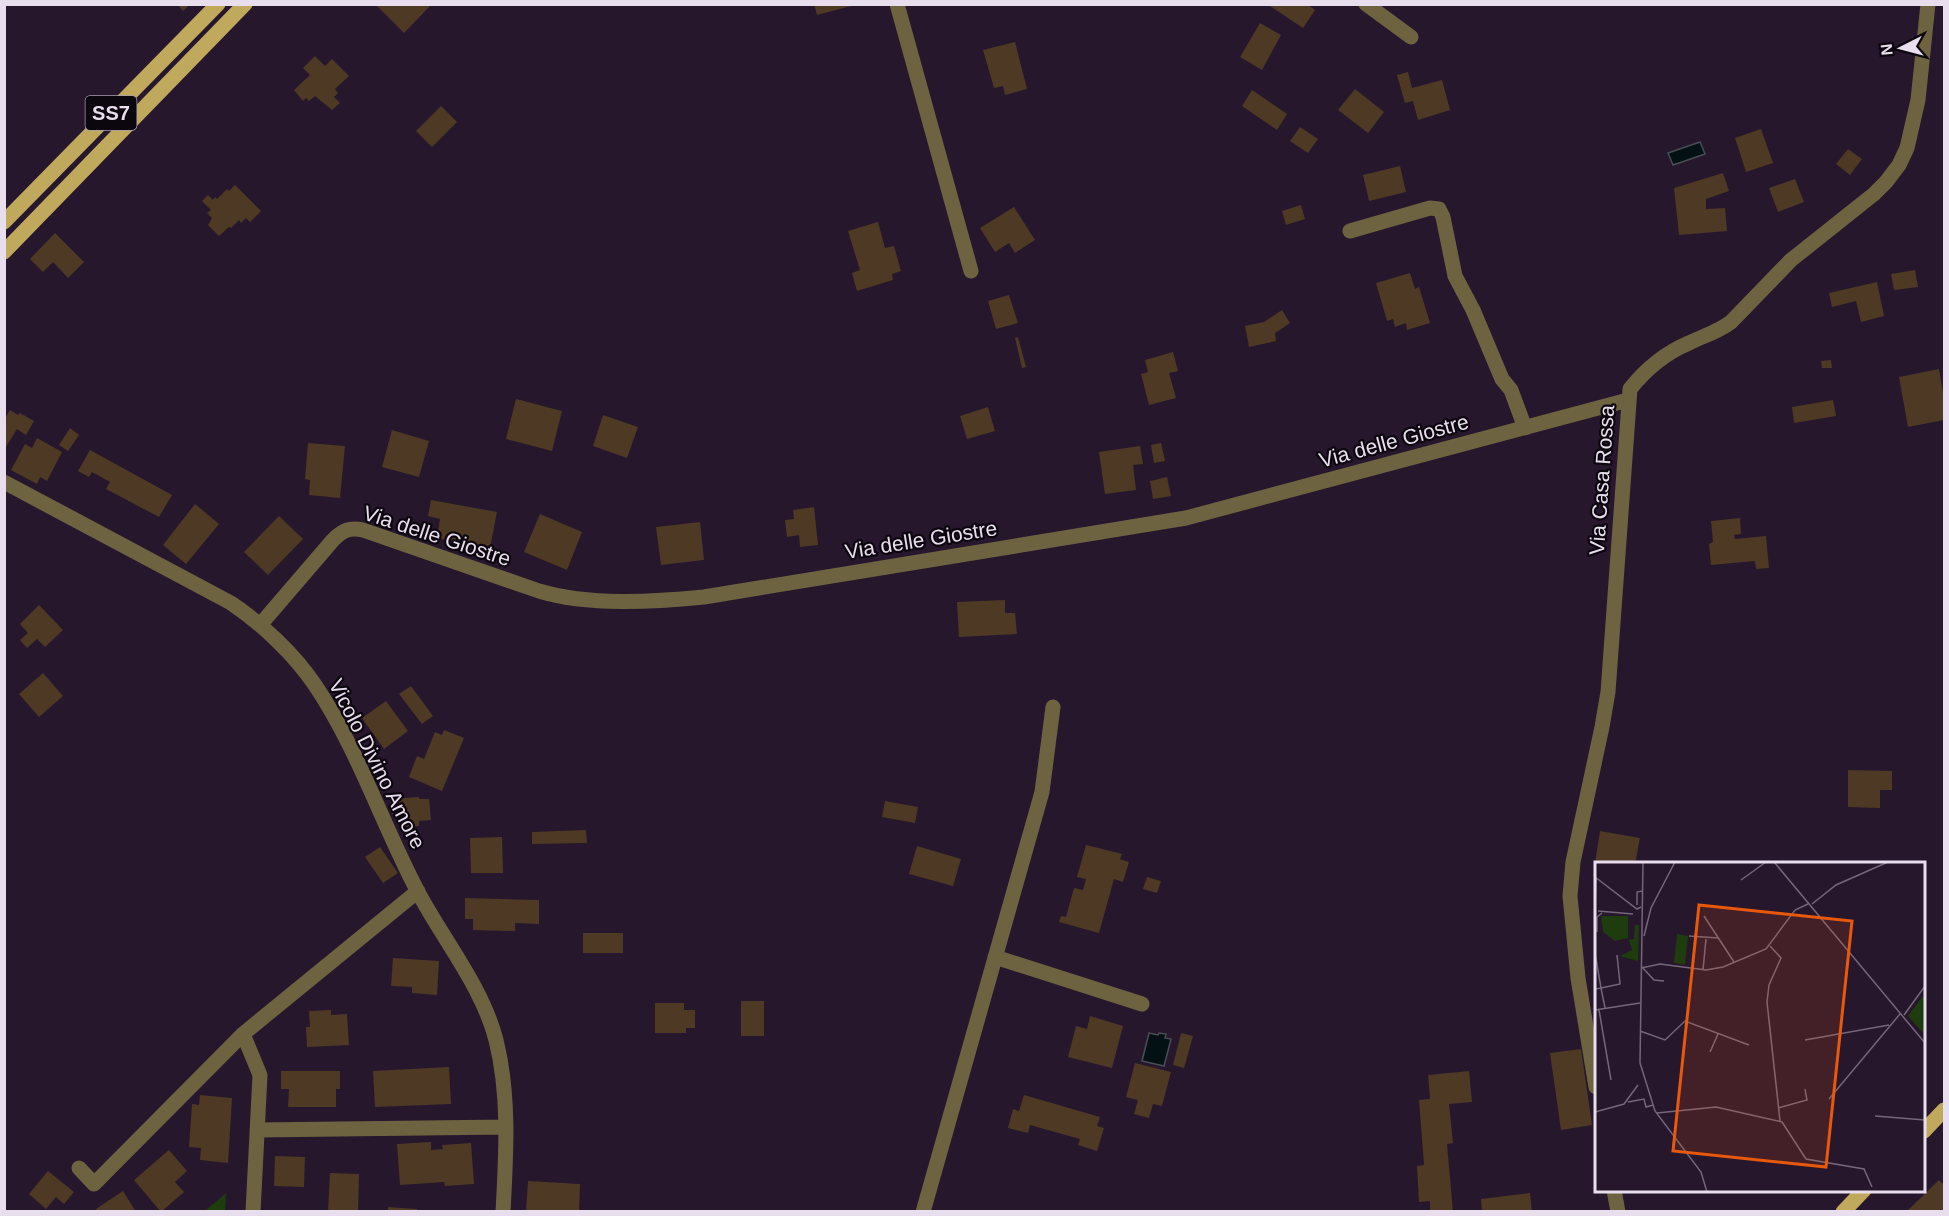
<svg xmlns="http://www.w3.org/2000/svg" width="1949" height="1216" font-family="Arial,sans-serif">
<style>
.green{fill:#1f3c0f}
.water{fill:#031114;stroke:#484e55;stroke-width:1.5}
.building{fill:#4e3924}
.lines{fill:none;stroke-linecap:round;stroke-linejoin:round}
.minor{stroke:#6e6340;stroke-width:15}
.primary{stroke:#c0a85c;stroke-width:15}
.labels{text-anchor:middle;stroke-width:4.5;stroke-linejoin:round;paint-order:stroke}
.shield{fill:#0c060f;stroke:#a69daa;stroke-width:1.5}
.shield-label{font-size:20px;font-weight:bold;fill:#e8deed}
.street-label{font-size:21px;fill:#e8deed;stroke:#0c060f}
.inset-road{fill:none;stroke:#74677a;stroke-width:1.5}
.view{fill:#e8590c;fill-opacity:0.15;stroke:#e8590c;stroke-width:3}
.inset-edge{fill:none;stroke:#e8deed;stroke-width:3}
</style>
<rect width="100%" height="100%" fill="#26172d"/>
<path class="green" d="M226 1193 225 1211H205Z"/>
<path class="water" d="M1700 142 1705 154 1673 165 1668 153Z
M1149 1033 1158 1035 1159 1033 1166 1034 1165 1038 1171 1039 1164 1066 1142 1061Z"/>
<path class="building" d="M177 4H190L183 11Z
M375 4H432L404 33Z
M814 4H855V5L817 15Z
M1267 4H1307L1315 10 1303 28Z
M1260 23 1281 35 1262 70 1240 57Z
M1015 42 1027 89 1005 95 1003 86 994 88 983 50Z
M315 56 325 66 332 59 349 76 335 89 338 93 334 97 340 103 332 110 315 96 309 101 306 98 303 101 294 90 310 75 303 68Z
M1408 72 1412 88 1442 80 1450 110 1418 120 1413 101 1405 103 1397 75Z
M1355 89 1384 112 1368 133 1338 110Z
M1252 90 1287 114 1277 130 1242 106Z
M441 106 457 122 432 147 416 131Z
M1300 127 1318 139 1308 153 1290 141Z
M1761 129 1773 163 1746 172 1735 138Z
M1848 149 1862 159 1850 175 1836 164Z
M1400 166 1406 192 1369 201 1363 175Z
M1723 173 1729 191 1706 199V209L1725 208 1727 231 1679 235 1674 188Z
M1795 179 1804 202 1778 212 1769 188Z
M235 185 261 211 250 222 246 218 241 223 239 220 231 228 229 227 219 236 208 225 212 218 207 213 211 210 202 201 208 195 213 200 215 197 217 199 227 189 229 191Z
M1301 205 1305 219 1286 225 1282 211Z
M1014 207 1035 240 1015 253 1009 243 995 252 980 228Z
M878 222 885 248 894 246 901 271 892 274 893 280 857 291 852 273 860 270 848 231Z
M55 233 84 262 68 278 53 262 43 272 30 259Z
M1915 270 1918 287 1894 290 1891 274Z
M1410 273 1415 289 1419 287 1430 323 1407 330 1406 323 1395 327 1393 319 1387 321 1376 283Z
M1877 282 1884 316 1861 322 1856 301 1832 307 1829 293Z
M1009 295 1018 323 996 329 988 301Z
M1282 310 1290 323 1275 333 1276 341 1249 347 1245 326 1264 322Z
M1018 337 1026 367 1022 368 1015 338Z
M1173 352 1178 371 1169 373 1176 398 1149 405 1141 374 1148 372 1145 360Z
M1831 360 1832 368H1822L1821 361Z
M1939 369 1944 399V420L1908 427 1899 377Z
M516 399 562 411 552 451 506 439Z
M1833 400 1836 416 1794 423 1792 407Z
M988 407 995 431 967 439 960 416Z
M10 410 18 415 20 413 34 421 26 435 17 429 4 450V420Z
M603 415 638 427 627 458 593 446Z
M70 428 79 435 68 451 59 445Z
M392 430 429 441 419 477 382 467Z
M37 438 62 452 47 481 40 477 37 484 11 470 25 444 32 448Z
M308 443 345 446 340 498 309 495 310 480 305 479Z
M1161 443 1165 461 1154 463 1151 445Z
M1140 446 1143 464 1133 465 1136 490 1105 494 1099 452Z
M90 450 172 495 159 517 106 489 110 482 92 472 89 477 78 471Z
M1167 477 1171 496 1153 499 1150 481Z
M431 500 497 512 490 548 437 538 440 519 428 516Z
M195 504 219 524 186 564 163 545Z
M814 507 818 545 800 547 799 535 787 537 785 520 794 519 793 510Z
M540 514 582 532 567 570 524 552Z
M279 516 303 539 268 575 244 552Z
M1740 518 1741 534 1734 535 1735 539 1766 536 1769 568 1756 569 1755 561 1711 565 1709 544 1713 542 1711 521Z
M700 522 704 560 661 565 656 527Z
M1005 600V613H1015L1017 634 959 637 957 602Z
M39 605 63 630 45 647 37 639 27 648 20 640 28 633 20 624Z
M43 673 63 696 39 717 19 694Z
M411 686 433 716 422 724 399 694Z
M386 701 408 731 384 749 362 718Z
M444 730 464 738 442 791 409 777 417 756 424 759 435 732 442 735Z
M1848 770 1892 771V790H1880V808L1848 807Z
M419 797V799H429L431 820 419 821V826L403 827V820L397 821 396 814H392L390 799Z
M885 801 918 807 915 823 882 817Z
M586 830 587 843 532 844V832Z
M1600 831 1640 838 1635 864H1596V876H1593Z
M502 837 503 873H471L470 838Z
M1086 845 1122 854 1120 859 1129 862 1123 882 1114 879 1099 933 1059 922 1061 916 1066 917 1074 888 1083 890 1086 879 1077 877Z
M917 846 961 859 953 886 909 874Z
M380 847 398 873 383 883 365 857Z
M1147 877 1161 881 1157 893 1143 889Z
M465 898 539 900V924L515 923V931L473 930V919H465Z
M583 933H623V953H583Z
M393 958 439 961 437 995 412 993V987L391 986Z
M741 1001H764V1036H741Z
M655 1003H684V1010H695V1028H686V1033H655Z
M331 1010V1015L347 1014 349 1045 307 1047 306 1027H310L309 1011Z
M1090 1016 1123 1026 1112 1068 1068 1057 1076 1026 1087 1029Z
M1181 1033 1193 1036 1184 1068 1173 1065Z
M1581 1049 1592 1125 1561 1130 1550 1053Z
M1135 1063 1171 1072 1162 1106 1153 1104 1149 1118 1134 1114 1138 1100 1126 1097Z
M449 1067 451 1104 375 1107 373 1071Z
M281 1071H340V1089H336V1107H288L289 1089H281Z
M1469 1071 1472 1102 1449 1104 1453 1143 1447 1144 1453 1212H1430V1201L1419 1202 1417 1166 1424 1165 1419 1100 1430 1099 1428 1075Z
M200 1095 232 1098 228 1163 200 1160 201 1148 189 1147 192 1104 199 1105Z
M1024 1095 1100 1117 1097 1126 1104 1128 1097 1151 1078 1145 1080 1139 1030 1125 1028 1133 1008 1128 1013 1109 1019 1111Z
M431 1142V1150L443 1149 442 1145 471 1143 474 1184 445 1186 444 1182 400 1185 397 1144Z
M169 1150 187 1171 175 1182 184 1192 161 1212 134 1180Z
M275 1156 305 1157 304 1187 274 1186Z
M48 1171 74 1192 64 1204 56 1197 46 1209 29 1194Z
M330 1173 359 1174 358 1212H328Z
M1939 1180 1944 1185V1212H1906Z
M528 1181 580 1184 579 1212H526Z
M123 1191 136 1212H98L96 1209Z
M1530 1193 1532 1212H1482L1481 1199Z
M388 1207 417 1209V1212H388Z"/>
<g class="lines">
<path class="minor" d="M897 4 971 271
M1366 4 1411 37
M1350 231 1430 208 1439 209 1443 217 1455 276 1473 310 1502 379 1511 390 1525 428
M4 482 231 603C262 624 294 654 315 685 358 749 382 824 418 892 444 941 482 986 496 1040 510 1096 506 1155 503 1212
M260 625 333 540C343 530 350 527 363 530L539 591C589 606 653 602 704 597L1186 518 1628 400
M995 957 1142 1004
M243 1034 260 1075 253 1212
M1596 1087 1578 978 1570 896 1573 862 1602 727 1608 692 1630 389C1646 369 1665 353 1689 343 1703 336 1718 332 1731 322L1791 260 1874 194 1886 182 1899 165 1907 148 1918 100 1928 4
M257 1130 506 1127
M79 1168 94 1184 243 1034 418 891
M1614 1190 1618 1212
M923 1212 1042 792 1053 707"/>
<path class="primary" d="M4 222 218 4
M4 252 245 4
M1924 1131 1944 1110
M1843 1212 1864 1190"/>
</g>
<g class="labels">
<rect class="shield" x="85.5" y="96" width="51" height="34" rx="4.5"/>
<g class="shield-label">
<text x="111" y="120">SS7</text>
</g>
<g class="street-label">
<text transform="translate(1394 441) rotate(-15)" y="7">Via delle Giostre</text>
<text transform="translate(1602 480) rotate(-86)" y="7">Via Casa Rossa</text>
<text transform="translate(437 536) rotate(18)" y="7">Via delle Giostre</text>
<text transform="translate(921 540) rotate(-9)" y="7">Via delle Giostre</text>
<text transform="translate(377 764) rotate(63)" y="7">Vicolo Divino Amore</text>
</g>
</g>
<g transform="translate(1595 862)">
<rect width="330" height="330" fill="#26172d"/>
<path d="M6 54H33V76L20 79 8 70ZM40 63H44L43 99 25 94 37 88 34 78 39 77ZM82 72 93 74 90 103 79 101ZM330 131V173L313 154Z" fill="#1f3c0f"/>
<path class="inset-road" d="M48 0 45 201 60 249 106 310 112 330M179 0 330 181M0 15 42 47 46 45M146 18 171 0M217 42 241 23 293 0M42 43V30L47 29M0 48 1 16M3 49 38 52M109 54 139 100M2 70V55L7 51M49 74 56 46 80 0M94 74 123 76M175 84 186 96 174 123 172 140 185 259M0 91 6 126 25 122 22 93M47 105 59 118 69 119M46 106 65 102 111 108 128 105 171 87 200 48 213 42M108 108 111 77M0 127 6 126 10 146M0 148 45 141M4 148 16 218M309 153 330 124M45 169 70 178 90 159 154 183M210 178 294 163M115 190 123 172M234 237 305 152M33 240 49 237 51 245 58 243M183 246 212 238 210 227M0 250 29 242 43 223M62 251 121 245 187 260 211 297 269 307 277 325M280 254 330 258"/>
<path class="view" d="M104 43 257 59 231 305 78 289Z"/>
<rect width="330" height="330" class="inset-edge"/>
</g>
<rect width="1949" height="1216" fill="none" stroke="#e8deed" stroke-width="12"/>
<g transform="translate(1901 48) rotate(264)" stroke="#0c060f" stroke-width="4.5" paint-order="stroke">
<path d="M0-4.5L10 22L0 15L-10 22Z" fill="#e8deed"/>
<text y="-9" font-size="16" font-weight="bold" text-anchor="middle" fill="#e8deed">N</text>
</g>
</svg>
